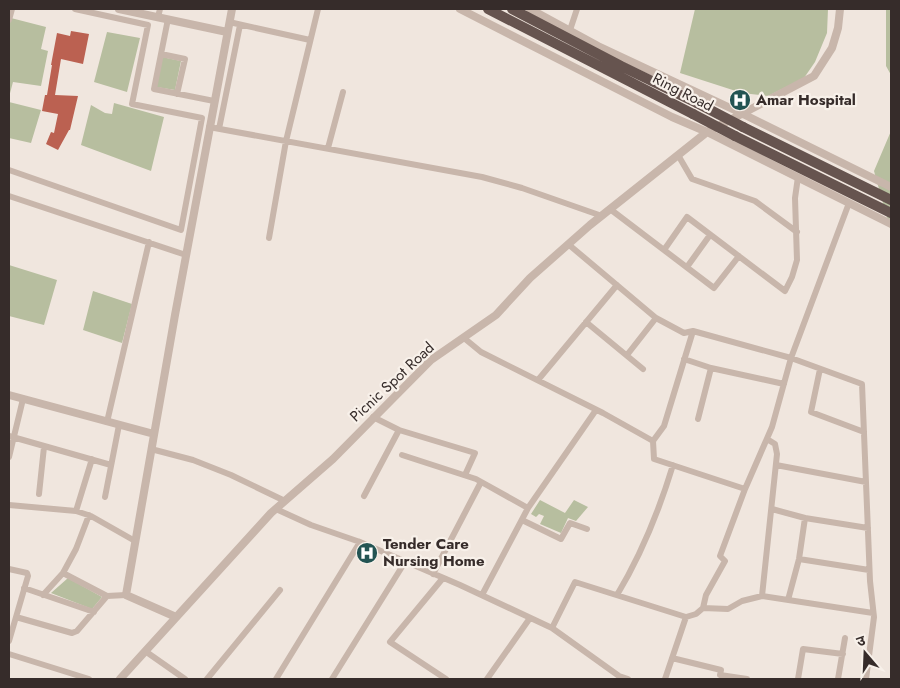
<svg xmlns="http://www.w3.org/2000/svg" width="900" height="688" font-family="Jost,'Noto Sans Devanagari',sans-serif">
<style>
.green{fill:#b7be9f}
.building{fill:#bb6151}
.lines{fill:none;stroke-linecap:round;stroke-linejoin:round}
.minor{stroke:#c8b6ab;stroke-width:6}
.tertiary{stroke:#c8b6ab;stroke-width:8}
.trunk{stroke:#66544f;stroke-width:10}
.trunk-bridge{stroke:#66544f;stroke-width:10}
.labels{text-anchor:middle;stroke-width:4.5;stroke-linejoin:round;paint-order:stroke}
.street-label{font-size:15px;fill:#362c2a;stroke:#f8f1ea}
.poi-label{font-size:15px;font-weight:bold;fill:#362c2a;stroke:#f8f1ea;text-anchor:start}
</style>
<rect width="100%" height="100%" fill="#f0e6de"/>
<path class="green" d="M695 9H828L827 33 815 62 804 78 768 96 742 93 680 73Z
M886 9H891V75L886 66Z
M11 18 46 27 41 49 48 51 41 86 13 82 9 97V25Z
M107 32 140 38 127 92 94 82Z
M162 57 181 61 175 90 156 87Z
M9 102 41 110 31 143 9 138Z
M114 103 164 117 151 171 81 145 91 105 105 113 112 114Z
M891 131V232L874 171Z
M9 265 57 280 44 325 9 316Z
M93 291 132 304 122 343 83 330Z
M540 500 565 513 574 500 588 507 576 521 568 518 561 533 540 524 544 516 539 514 536 517 531 514Z
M68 578 102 597 92 609 51 593Z"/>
<path class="building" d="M71 31 89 34 83 64 61 59 55 95 78 96 70 130H69L58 150 46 144 51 132 54 133 58 114 42 111 45 95H47L52 65H51L57 33 70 36Z"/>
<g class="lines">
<path class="minor" d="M158 17 160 9
M168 19 154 89 214 101
M9 20 12 9
M229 22 310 40
M570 30 577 9
M161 54 185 59 177 94
M209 127 482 177 522 188 602 216
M219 129 240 25
M328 148 343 92
M678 155 692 179 755 201 797 232
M9 170 181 230 202 118 132 104 148 25 75 9
M9 196 186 255
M610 209 714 288 739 256
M269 238 286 141 318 9
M568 244 656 318 684 333 693 331 791 358 862 384 870 581 874 617 866 679
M664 250 687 217 785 291 792 277 797 260 795 198 798 177
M687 267 710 235
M586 322 643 369
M693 331 664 426 653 441 654 459 745 489
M464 338 481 352 603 413 653 441
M627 355 656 318
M684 359 711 368
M820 369 811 412 864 432
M538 380 617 285
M373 417 399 430
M698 419 711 368 784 384
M107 422 149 242
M9 436 111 465
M151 449 193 460 231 475 285 501
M402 455 476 479 528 508
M9 457 23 399
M776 465 866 482
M39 494 44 447
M364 496 399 430 475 453 465 475
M105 497 119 425
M9 505 76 511 91 516 135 541
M276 509 311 525 360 542 460 585 552 628 619 676 628 679
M772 509 805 518 799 559 788 600
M76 511 92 459
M805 518 868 528
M522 520 561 539 570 523 587 529
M799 559 869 570
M9 569 27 573 28 576 9 641
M63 573 107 596
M433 574 481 482
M443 578 390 642 446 679
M24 588 94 612
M43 595 63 573 76 549 89 515
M482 595 528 508 596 410
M617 595C641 555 659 511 673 465
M762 596 777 454 775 444 767 439
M703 608 706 595 725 561 720 556 745 489 772 427 791 358 849 203
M16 617 72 633 77 631 107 596 126 595
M552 628 575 582 686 617 696 614 703 608 728 609 742 601 762 596 873 613
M145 651 185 679
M9 654 89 679
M672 658 721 670 720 675 747 679
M207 679 280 590
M276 679 360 542
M332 679 405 562
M487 679 530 618
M665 679 686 617
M798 679 803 649 843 654
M838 679 845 638"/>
<path class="tertiary" d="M119 9 227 32
M460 9 672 117 707 132 891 224
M530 9 598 46 741 113 891 187
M9 395 154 434
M176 617 126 595 175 315 232 9
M120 679 271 513 333 459 431 360 496 315 530 278 590 225 707 132 814 76 832 48 838 28 840 9"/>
<path class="trunk" d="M488 9 693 114
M512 9 621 66 697 103
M743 127 891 200
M735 136 891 213"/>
<path class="trunk-bridge" d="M697 103 743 127
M693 114 735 136"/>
</g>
<defs>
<g id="hospital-disc" transform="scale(1.125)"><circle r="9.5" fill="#235453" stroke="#f8f1ea"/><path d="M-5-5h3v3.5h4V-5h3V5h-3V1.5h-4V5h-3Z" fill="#fff"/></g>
</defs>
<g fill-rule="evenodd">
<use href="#hospital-disc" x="740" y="100"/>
<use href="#hospital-disc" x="367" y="553"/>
</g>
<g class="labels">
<g class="street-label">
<text transform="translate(683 92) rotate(27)" y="5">Ring Road</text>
<text transform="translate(392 382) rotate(-43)" y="5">Picnic Spot Road</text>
</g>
<g class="poi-label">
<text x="756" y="105">Amar Hospital</text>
<text x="383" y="549">Tender Care<tspan x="383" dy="17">Nursing Home</tspan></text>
</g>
</g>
<rect width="900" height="688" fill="none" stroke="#362c2a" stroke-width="20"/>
<g transform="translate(865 653) rotate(341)" stroke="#f8f1ea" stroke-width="4" paint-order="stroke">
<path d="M0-4L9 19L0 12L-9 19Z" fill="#362c2a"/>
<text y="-8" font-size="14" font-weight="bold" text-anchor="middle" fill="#362c2a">उ</text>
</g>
</svg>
